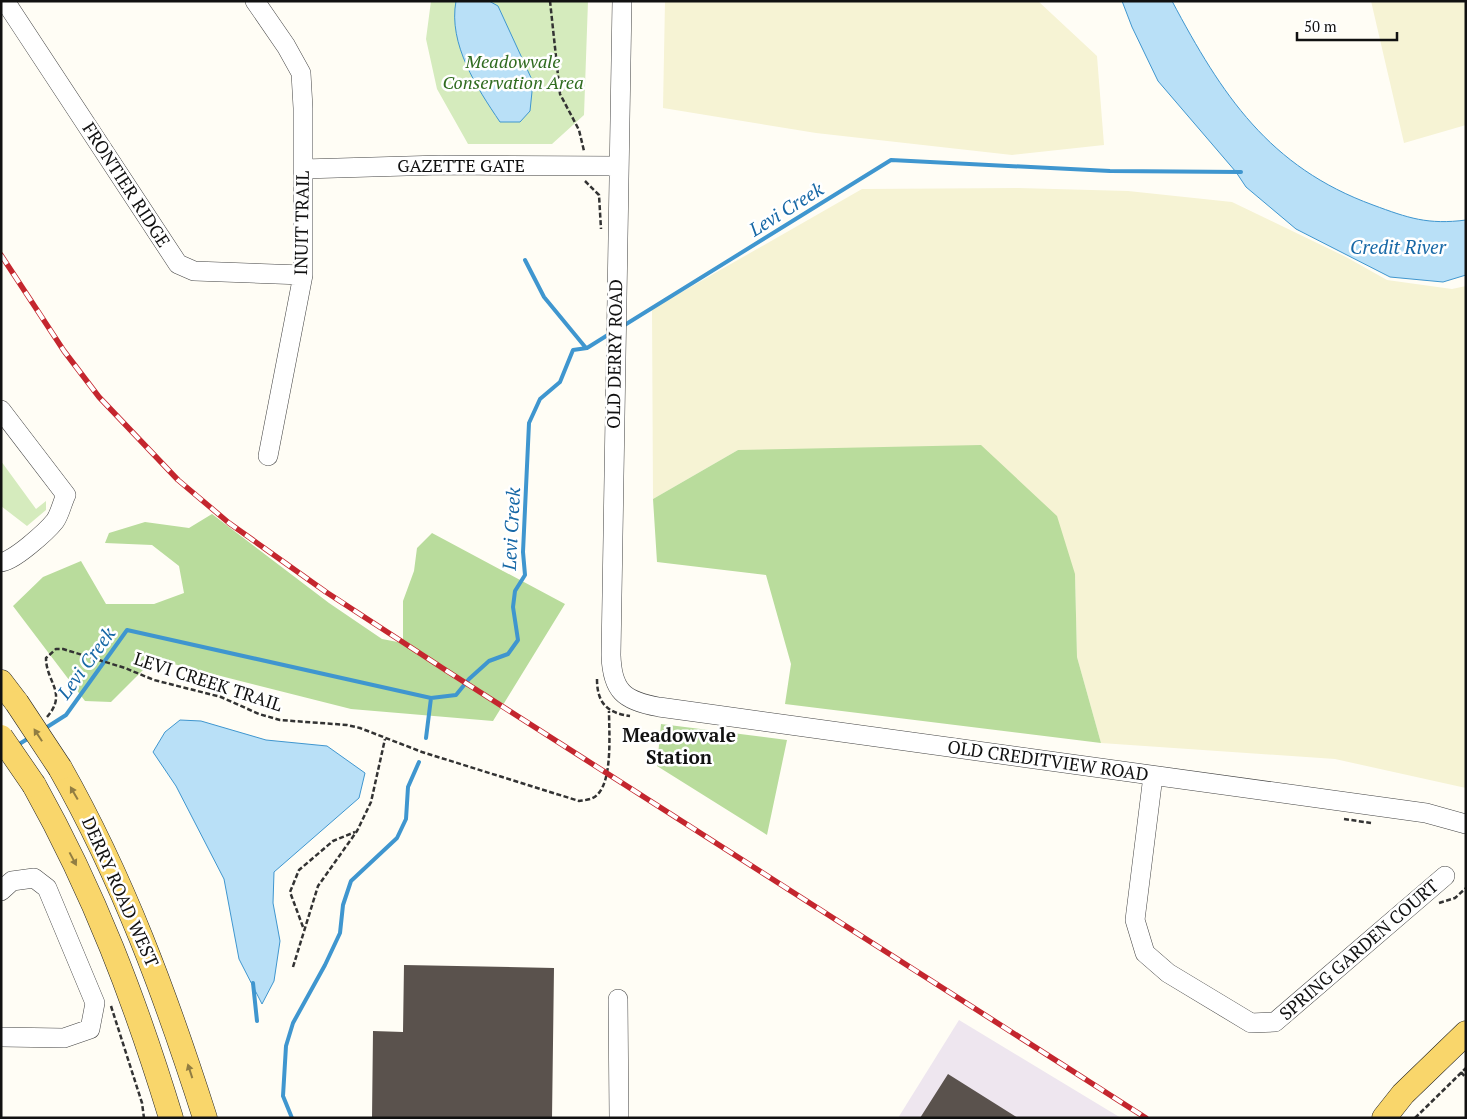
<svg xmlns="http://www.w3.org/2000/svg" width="1467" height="1119" font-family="'PT Serif',serif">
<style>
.industrial{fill:#eee6ef}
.farmland{fill:#f6f3d4}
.green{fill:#d5ebbd}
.forest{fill:#b9dc9c}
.water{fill:#b9e0f7;stroke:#3f96cf}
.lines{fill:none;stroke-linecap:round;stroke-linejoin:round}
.stream{stroke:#3f96cf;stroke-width:4}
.building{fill:#5a524d}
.minor-casing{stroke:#444;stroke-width:20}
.major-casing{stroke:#222;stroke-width:25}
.path{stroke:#333;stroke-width:2.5;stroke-dasharray:5 2.5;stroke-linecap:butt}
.minor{stroke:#fff;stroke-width:19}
.major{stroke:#f9d66b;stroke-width:24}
.rail-casing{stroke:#c4262e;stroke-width:5.5}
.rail{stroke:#fff;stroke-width:4;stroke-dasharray:11;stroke-linecap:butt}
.major-bridge-casing{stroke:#222;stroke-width:25;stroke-linecap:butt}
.major-bridge{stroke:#f9d66b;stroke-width:24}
.oneway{fill:#917d42}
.labels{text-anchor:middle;stroke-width:5;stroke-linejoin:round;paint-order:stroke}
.park-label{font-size:18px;font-style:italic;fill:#2f6b1f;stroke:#fff}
.street-label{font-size:18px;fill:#111;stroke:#fff}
.water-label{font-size:19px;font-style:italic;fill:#1768a6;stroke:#fff}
.neighbourhood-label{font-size:19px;font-weight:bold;fill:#111;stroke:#fff}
</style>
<rect width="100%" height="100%" fill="#fffdf5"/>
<path class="industrial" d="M959 1020 1121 1118H898Z"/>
<path class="farmland" d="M665 1H1038L1097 56 1104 145 1012 155 816 133 663 108Z
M1371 1H1466V125L1404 143Z
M1018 188 1128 191 1232 202 1346 257 1387 280 1452 289 1466 286V788L1335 759 1101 743 1077 657 1075 575 738 450 653 499 652 309 862 189Z"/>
<path class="green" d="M431 1H588L584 115 552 144H468L437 89 426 39Z
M1 461 36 509 46 501V510L27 526 1 506Z"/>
<path class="forest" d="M981 445 1057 516 1075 574 1077 657 1101 743 785 704 791 664 766 575 657 562 653 499 738 450Z
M212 514 329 603 382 639 403 643V601L414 571 417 548 432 533 565 604 493 721 351 709 154 659 111 702 85 701 13 606 43 577 81 561 106 604H154L184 593 179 566 152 545 105 543 109 533 145 522 189 528Z
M661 724 787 740 767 835 657 766Z"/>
<path class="water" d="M456 1H489L498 6 533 82 530 111 520 122H500C477 88 448 44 456 1Z
M1122 1H1172C1222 95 1269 167 1373 205 1408 218 1428 225 1466 220V275L1443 282 1390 277 1296 229 1246 187 1236 172 1158 81 1132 27Z
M180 720 201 721 266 740 327 746 365 773 359 798 274 872 273 903 280 941 274 981 262 1004 239 959 224 879 176 786 153 752 165 732Z"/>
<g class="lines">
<path class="stream" d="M525 260 544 297 586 348
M623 326 891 160 1110 171 1241 172
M44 729 66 715 127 630 431 698 456 695 469 679 489 661 508 654 518 640 513 607 515 591 525 575 523 552 529 423 540 399 560 382 573 350 587 348 611 333
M426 738 431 698
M16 746 29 738
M253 983 257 1021
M292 1118 283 1096 286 1046 293 1023 325 965 340 933 343 905 351 881 397 838 406 819 408 787 419 762"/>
</g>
<path class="building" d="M404 965 554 968 552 1118H372L373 1031 403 1032Z
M948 1074 1018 1118H920Z"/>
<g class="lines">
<g class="minor-casing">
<path id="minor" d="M5 1 178 264 194 271 303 275
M255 1 286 46 301 73 303 108V275L268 456
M622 1 611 655C612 691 624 701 659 707L1426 813 1466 824
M303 169 441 165 619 166
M1 410 66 495C62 503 60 514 55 521 47 531 13 562 1 562
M1153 776 1135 920 1145 953 1168 973 1251 1023 1275 1022 1445 876
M1 891 12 881 34 878 47 888 95 1003 90 1029 64 1038 1 1037
M618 999 619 1118"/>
</g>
<g class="major-casing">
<path id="major" d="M1 682 17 703
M60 768C123 879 166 996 205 1118
M34 785C94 892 135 1000 171 1118
M1384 1118 1403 1094 1466 1033"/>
</g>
<path class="path" d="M550 1 560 94 579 130 584 151
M585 181 599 195 601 229
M597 679C597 703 607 713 630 716
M47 717C68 693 46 682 46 658L56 649H63L125 668 154 680 221 697 259 714 280 720 347 725 360 728 422 752 579 801C585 800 592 800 597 795 613 780 609 732 609 711
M1344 819 1371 823
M1439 903 1455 898 1466 888
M303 927 290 892 299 870 333 841 355 832
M293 967 318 886 357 831 371 802 385 739
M111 1006 142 1103 144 1118
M1461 1072 1466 1078
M1415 1118 1466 1068"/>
<use href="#minor" class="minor"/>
<use href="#major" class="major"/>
<g class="rail-casing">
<path id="rail" d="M1 255 64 351 99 397 178 480 229 523 326 592 447 671 1146 1118"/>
</g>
<use href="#rail" class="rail"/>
<g class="major-bridge-casing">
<path id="major-bridge" d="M17 703 60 768
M1 737 34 785"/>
</g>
<use href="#major-bridge" class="major-bridge"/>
</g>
<defs><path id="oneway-solid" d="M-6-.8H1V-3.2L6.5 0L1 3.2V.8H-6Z" transform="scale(1.25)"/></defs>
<g class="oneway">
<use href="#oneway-solid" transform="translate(38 735) rotate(-123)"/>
<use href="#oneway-solid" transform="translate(74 793) rotate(-120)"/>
<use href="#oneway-solid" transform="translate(73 859) rotate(62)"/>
<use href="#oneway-solid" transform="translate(190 1071) rotate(-108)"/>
</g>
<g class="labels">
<g class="park-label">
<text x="513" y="68">Meadowvale<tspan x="513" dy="21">Conservation Area</tspan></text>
</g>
<g class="street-label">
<text x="461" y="172">GAZETTE GATE</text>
<text transform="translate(126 185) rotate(57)" y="6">FRONTIER RIDGE</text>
<text transform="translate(302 223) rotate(-89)" y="6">INUIT TRAIL</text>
<text transform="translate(615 354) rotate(-89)" y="6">OLD DERRY ROAD</text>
<text transform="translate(208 682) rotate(18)" y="6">LEVI CREEK TRAIL</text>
<text transform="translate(1048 761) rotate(8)" y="6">OLD CREDITVIEW ROAD</text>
<text transform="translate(120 892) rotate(66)" y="6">DERRY ROAD WEST</text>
<text transform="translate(1359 950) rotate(-41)" y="6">SPRING GARDEN COURT</text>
</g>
<g class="water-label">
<text transform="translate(786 209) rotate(-32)" y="7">Levi Creek</text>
<text x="1398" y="254">Credit River</text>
<text transform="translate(511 529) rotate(-87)" y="7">Levi Creek</text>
<text transform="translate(86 663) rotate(-54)" y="7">Levi Creek</text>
</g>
<g class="neighbourhood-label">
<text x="679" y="742">Meadowvale<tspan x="679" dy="22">Station</tspan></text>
</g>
</g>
<rect width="1467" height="1119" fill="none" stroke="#111111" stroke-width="5"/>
<path d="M1297 32v8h100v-8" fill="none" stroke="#111111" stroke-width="2.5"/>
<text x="1304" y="32" font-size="15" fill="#111111" stroke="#ffffff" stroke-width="4" paint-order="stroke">50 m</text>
</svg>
